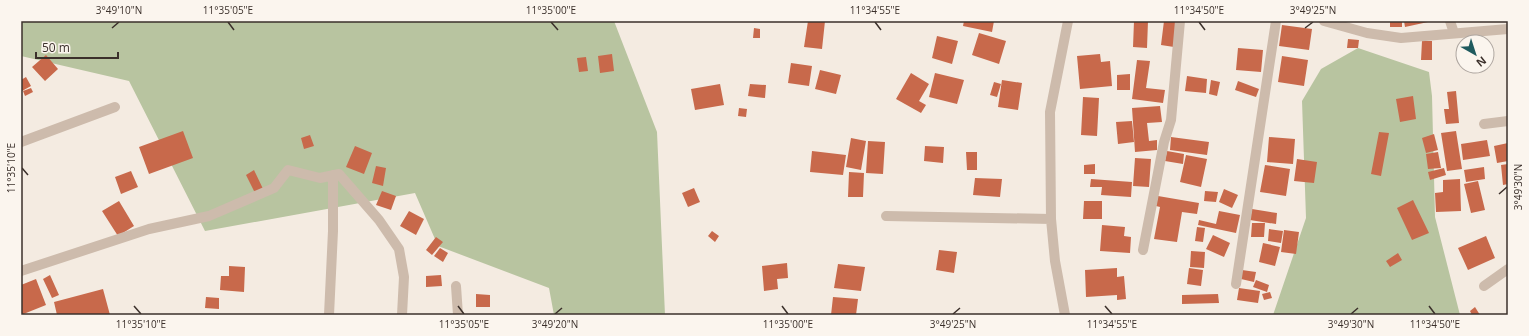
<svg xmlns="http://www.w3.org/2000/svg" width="1529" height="336" font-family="'Open Sans',sans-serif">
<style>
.green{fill:#b8c4a0}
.building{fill:#c8694b}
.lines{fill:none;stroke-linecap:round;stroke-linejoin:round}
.street{stroke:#cdbbac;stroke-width:10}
.ticks{fill:none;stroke:#3b302b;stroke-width:1.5}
.neatline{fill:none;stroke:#3b302b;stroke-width:1.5}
.ticks-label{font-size:10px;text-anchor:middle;fill:#3b302b}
</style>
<rect width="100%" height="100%" fill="#f4ebe1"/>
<path class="green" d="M21 21H614L657 132 665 315H554L549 288 438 246 415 193 205 231 129 81 21 56Z
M1358 48 1429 72 1432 96 1435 217 1460 315H1273L1306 218 1302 101 1321 69Z"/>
<path class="building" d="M808 21H825L822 49 804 47Z
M964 21H994L992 32 963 26Z
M1134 21H1148L1147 48 1133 47Z
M1164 21H1177L1174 47 1161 45Z
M1390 21H1402V27H1390Z
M1404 21H1428V22L1405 27Z
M1282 25 1312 29 1309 50 1279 46Z
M754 28 760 29V38H753Z
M979 33 1006 41 999 64 972 55Z
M937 36 958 41 952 64 932 58Z
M1348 39 1359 40 1358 48H1347Z
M1422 41H1432V60H1421Z
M1238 48 1263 50 1261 72 1236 70Z
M612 54 614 71 600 73 598 56Z
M1100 54 1101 62 1110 61 1112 86 1080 89 1077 56Z
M46 55 58 69 45 81 32 67Z
M1282 56 1308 60 1304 86 1278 82Z
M586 57 588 71 579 72 577 58Z
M1137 60 1150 61 1146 88 1165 90 1163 103 1132 99Z
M791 63 812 66 809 86 788 83Z
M820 70 841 75 836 94 815 89Z
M911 73 929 84 919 101 926 105 921 113 896 99Z
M935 73 964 80 957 104 929 97Z
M1130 74V90H1117V75Z
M1187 76 1207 79 1206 93 1185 91Z
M26 77 31 86 22 91 21 80Z
M1002 80 1022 83 1018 110 998 107Z
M1211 80 1220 82 1217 96 1209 94Z
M1238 81 1259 89 1256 97 1235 90Z
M994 82 1001 84 997 97 990 95Z
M720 84 724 105 695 110 691 89Z
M750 84 766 85 765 98 748 96Z
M31 88 33 92 25 96 23 91Z
M1456 91 1459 123 1446 124 1444 109H1449L1447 92Z
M1413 96 1416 119 1400 122 1396 99Z
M1083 97 1099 98 1097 136 1081 135Z
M1160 106 1162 122 1147 123 1149 141 1157 140V150L1135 152 1132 108Z
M739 108 747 109 746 117 738 116Z
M1132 121 1134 142 1118 144 1116 122Z
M183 131 193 158 149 174 139 147Z
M1456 131 1462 169 1447 171 1441 133Z
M1379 132 1389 133 1381 176 1371 174Z
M1434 134 1438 150 1426 153 1422 138Z
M310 135 314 146 304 149 301 138Z
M1171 137 1209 142 1207 155 1170 150Z
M1269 137 1295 139 1293 164 1267 162Z
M851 138 866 141 861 170 846 167Z
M1487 140 1490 156 1463 160 1461 144Z
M868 141 885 142 883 174 866 173Z
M1508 143V161L1497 163 1494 146Z
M355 146 372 153 364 174 346 167Z
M925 146 944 147 943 163 924 161Z
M812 151 846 155 843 175 810 172Z
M1167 151 1184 154 1183 164 1165 161Z
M966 152H977V170H967Z
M1438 152 1441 168 1428 169 1426 154Z
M1186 155 1207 159 1201 187 1180 182Z
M1135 158 1151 159 1149 187 1133 186Z
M1297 159 1317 162 1314 183 1294 181Z
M1095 164V174H1084V165Z
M1508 164V184L1503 185 1501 165Z
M1265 165 1290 169 1286 196 1260 192Z
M376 166 386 168 383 186 372 183Z
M1484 167 1485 179 1466 182 1464 170Z
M1444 168 1446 175 1430 180 1428 172Z
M254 170 265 193 257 197 246 175Z
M131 171 138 187 121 194 115 177Z
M849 172 864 173 863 197H848Z
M975 178 1002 179 1000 197 973 195Z
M1091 179 1132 182 1131 197 1101 195 1102 187H1090Z
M1460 179 1461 211 1436 212 1435 193 1443 192V180Z
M1478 181 1485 210 1471 213 1464 184Z
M694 188 700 202 688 207 682 193Z
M1224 189 1238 195 1232 208 1219 202Z
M382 191 396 196 391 210 376 205Z
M1205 191 1218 192 1216 202 1204 201Z
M1158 196 1199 203 1197 214 1182 212 1177 242 1154 239 1160 207 1156 206Z
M1413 200 1429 233 1412 240 1397 208Z
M119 201 134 226 118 236 102 211Z
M1084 201H1102V219H1083Z
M1252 209 1277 213 1276 224 1250 220Z
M409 211 424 219 416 235 400 226Z
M1219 211 1240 215 1236 233 1198 225 1199 220 1216 224Z
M1252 223H1265L1264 237H1251Z
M1102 225 1125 227 1124 236 1131 237 1130 253 1100 251Z
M1197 227 1205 228 1203 242 1195 241Z
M1269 229 1283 231 1281 243 1268 241Z
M1284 230 1299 232 1296 254 1281 252Z
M712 231 719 236 715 242 708 236Z
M1213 235 1230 243 1224 257 1206 249Z
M1486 236 1495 258 1468 270 1458 248Z
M436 237 443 242 432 255 426 250Z
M1263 243 1280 247 1275 266 1259 262Z
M440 248 448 253 443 262 434 256Z
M939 250 957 252 954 273 936 270Z
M1191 251 1205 252 1204 268 1190 267Z
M1398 253 1402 260 1390 267 1386 261Z
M787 263 788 278 777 279 778 289 764 291 762 266Z
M838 264 865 267 861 291 834 288Z
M229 266 245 267 244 292 220 290 221 276H229Z
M1117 268V277L1124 276 1126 299 1117 300V295L1086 297 1085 270Z
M1189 268 1203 270 1201 286 1187 284Z
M1242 270 1256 272 1254 282 1241 279Z
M50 275 59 295 52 298 43 279Z
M441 275 442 286 426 287V276Z
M36 279 46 305 21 315V285Z
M1256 280 1269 285 1267 292 1253 287Z
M1239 288 1260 291 1258 303 1237 300Z
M103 289 110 315H57L54 302Z
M1270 292 1272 298 1264 300 1262 294Z
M476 294 490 295V307H476Z
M1218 294 1219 303 1182 304V295Z
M206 297 219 298V309L205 308Z
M833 297 858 299 856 315H831Z
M1475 307 1480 315H1472L1470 311Z"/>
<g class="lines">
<path class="street" d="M1324 21 1367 33 1401 38 1508 29
M1450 21 1454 33
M1484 124 1508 121
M21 142 115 107
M886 216 1051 219
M1143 250 1164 142 1171 120 1180 21
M21 271 149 229 209 216 274 188 288 170 320 178 339 174 379 220 399 249 404 277 402 315
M1236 284 1276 21
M456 286 458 315
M1484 286 1508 269
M329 315 333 231V175
M1065 315 1055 261 1051 219 1050 112 1068 21"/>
</g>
<path class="ticks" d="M228 22 234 30M551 22 558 30M875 22 881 30M1199 22 1205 30M112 28 119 22M1305 28 1313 22M22 168 28 175M1499 194 1507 187M134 306 141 314M458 306 464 314M782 306 788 314M1105 306 1112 314M1429 306 1435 314M555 314 562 308M953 314 960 308M1351 314 1358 308"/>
<rect width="1529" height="336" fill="none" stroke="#fbf5ee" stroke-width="44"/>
<g transform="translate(1475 54) rotate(141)"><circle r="19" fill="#fbf5ee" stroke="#aea6a0"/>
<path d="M0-3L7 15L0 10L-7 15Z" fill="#1f5a5e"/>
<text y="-6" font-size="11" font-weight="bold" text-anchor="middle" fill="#3b302b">N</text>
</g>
<path d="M36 52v6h82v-6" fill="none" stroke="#3b302b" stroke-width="2"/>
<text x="42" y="52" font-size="12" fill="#3b302b" stroke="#fbf5ee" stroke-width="3" paint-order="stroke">50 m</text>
<rect x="22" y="22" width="1485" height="292" class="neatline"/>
<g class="ticks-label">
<text x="119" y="14">3°49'10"N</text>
<text x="228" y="14">11°35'05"E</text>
<text x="551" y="14">11°35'00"E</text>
<text x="875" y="14">11°34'55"E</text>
<text x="1199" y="14">11°34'50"E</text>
<text x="1313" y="14">3°49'25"N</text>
<text transform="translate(11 168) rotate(-90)" y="4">11°35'10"E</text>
<text transform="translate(1518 187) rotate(-90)" y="4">3°49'30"N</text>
<text x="141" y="328">11°35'10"E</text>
<text x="464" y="328">11°35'05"E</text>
<text x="555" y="328">3°49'20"N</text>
<text x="788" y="328">11°35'00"E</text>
<text x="953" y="328">3°49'25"N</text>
<text x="1112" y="328">11°34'55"E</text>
<text x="1351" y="328">3°49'30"N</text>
<text x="1435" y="328">11°34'50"E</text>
</g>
</svg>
